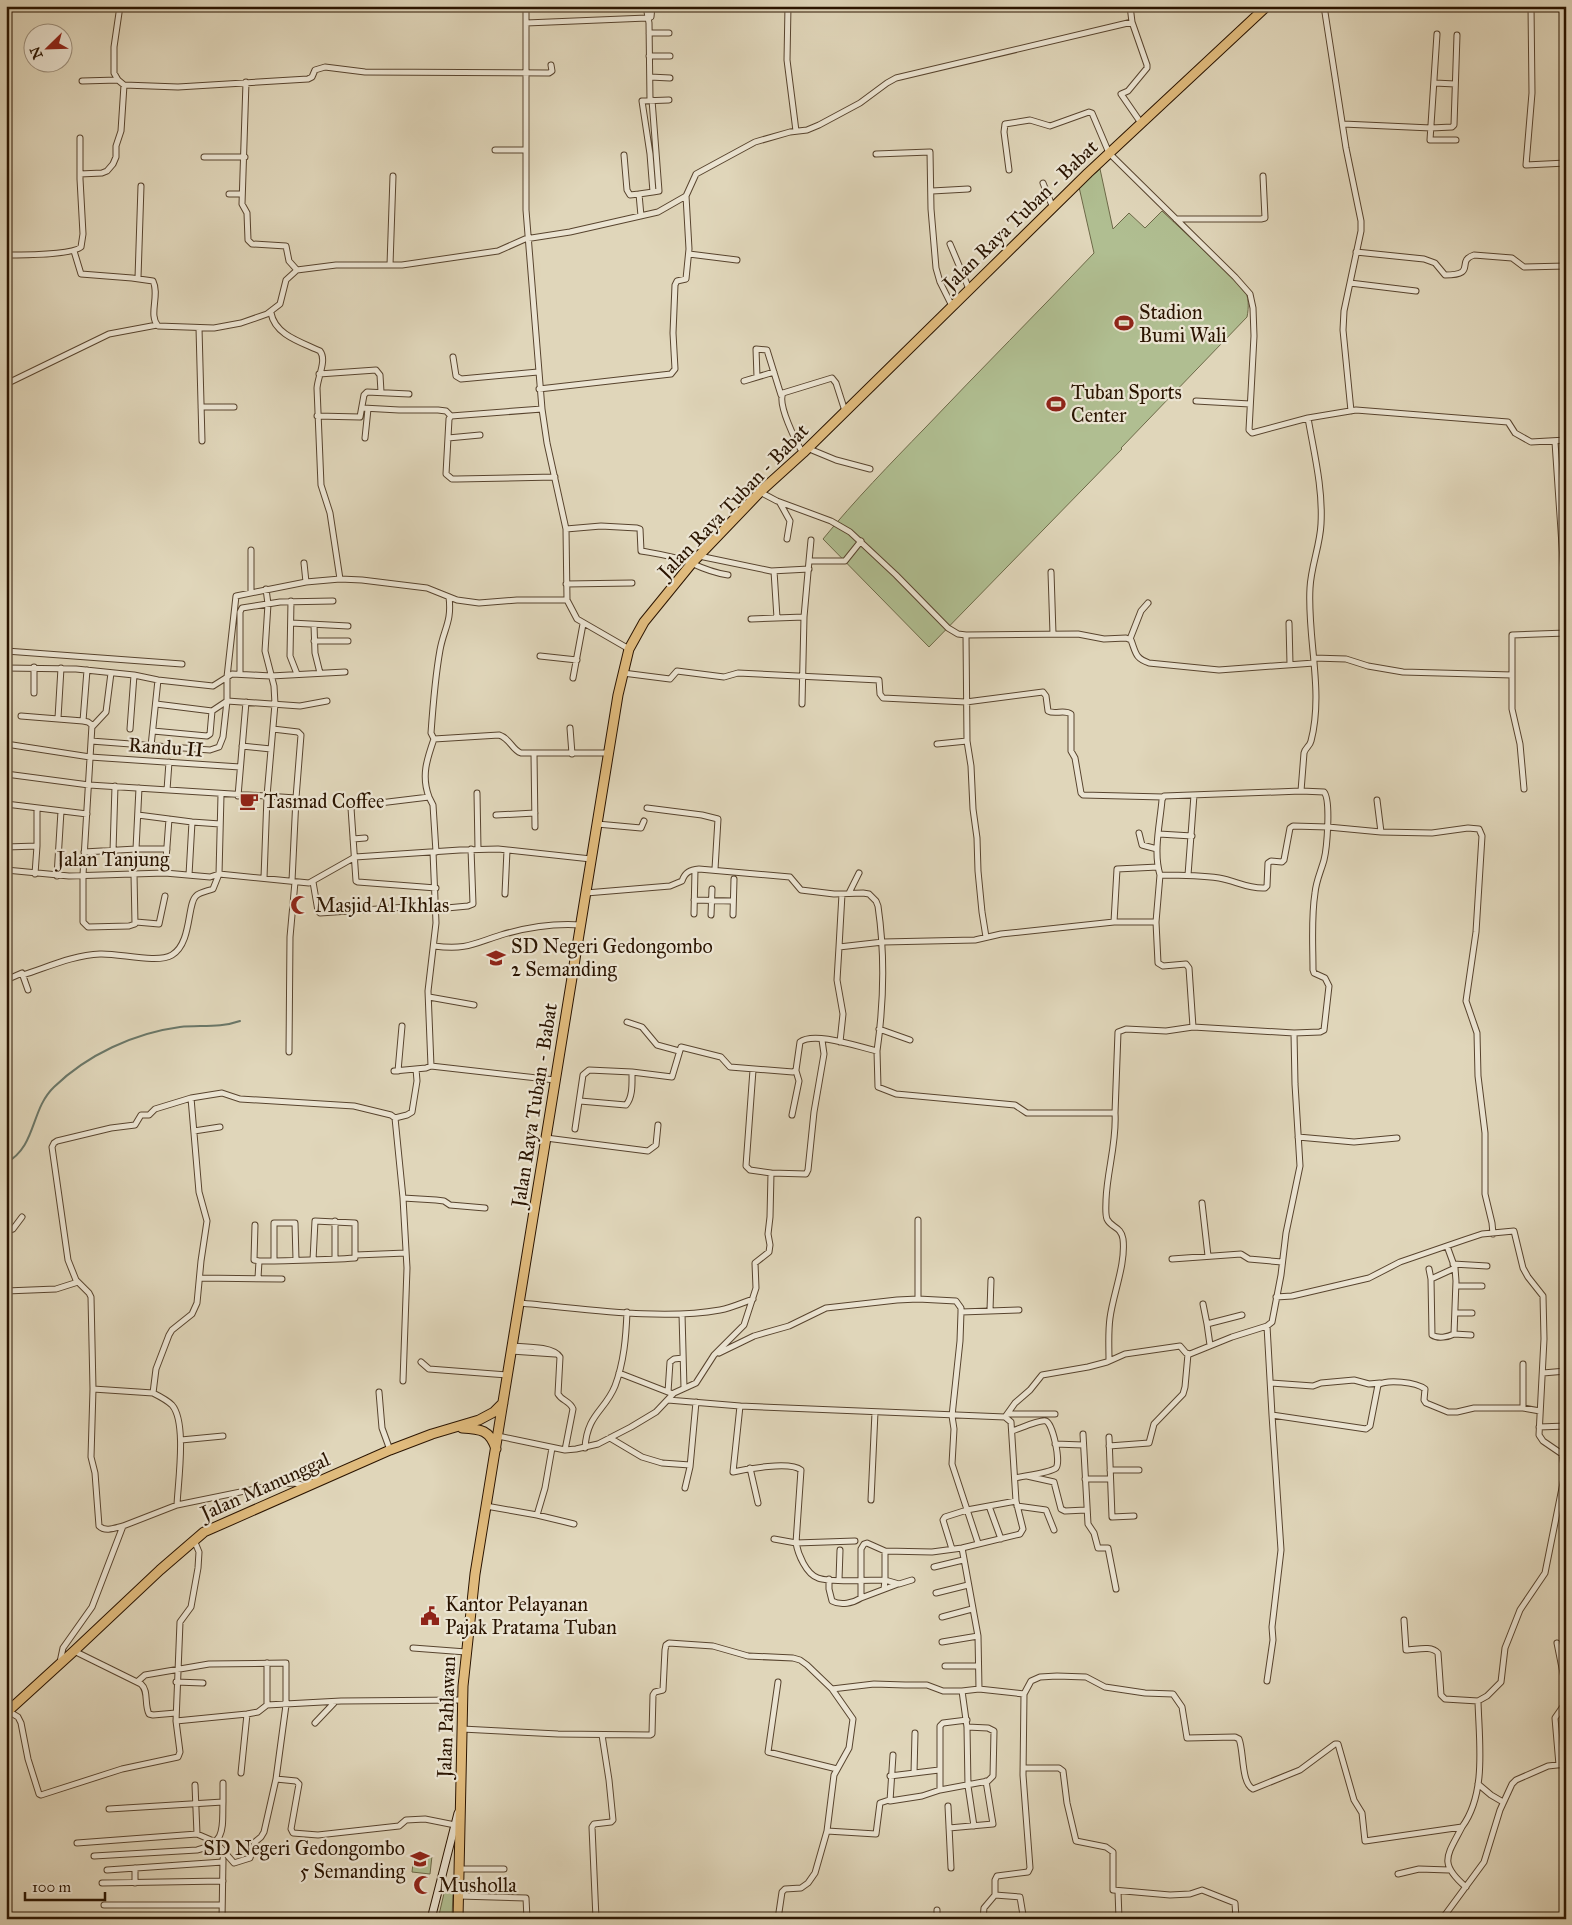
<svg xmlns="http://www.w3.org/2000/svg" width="1572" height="1925" font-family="'IM FELL Great Primer',serif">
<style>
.green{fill:#b0be91;stroke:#6d6948}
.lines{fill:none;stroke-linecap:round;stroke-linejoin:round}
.stream{stroke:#6a7768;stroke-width:2}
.minor-casing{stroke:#58442e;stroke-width:7}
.secondary-casing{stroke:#2a1400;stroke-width:9}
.trunk-casing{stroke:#2a1400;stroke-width:11}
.minor{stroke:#ebe4d2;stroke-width:5}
.secondary{stroke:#ebe4d2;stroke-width:7}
.trunk{stroke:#e0bb7d;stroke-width:9}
.labels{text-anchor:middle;stroke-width:4.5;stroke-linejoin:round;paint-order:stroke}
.street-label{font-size:20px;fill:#2a1400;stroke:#ebe4d2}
.poi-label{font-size:20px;fill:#2a1400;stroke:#ebe4d2;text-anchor:start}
</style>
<rect width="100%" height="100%" fill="#e0d6ba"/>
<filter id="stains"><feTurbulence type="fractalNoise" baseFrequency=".004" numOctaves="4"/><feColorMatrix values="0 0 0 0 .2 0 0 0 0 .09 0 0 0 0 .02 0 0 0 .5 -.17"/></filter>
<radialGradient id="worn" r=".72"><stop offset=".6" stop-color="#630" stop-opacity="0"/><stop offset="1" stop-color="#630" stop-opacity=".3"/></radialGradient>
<path class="green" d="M1100 169 1113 229 1129 213 1145 228 1162 211 1244 288C1249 297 1249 307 1247 317L1121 448 1122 449 929 647 823 539C855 500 890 464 925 428 981 369 1038 312 1094 253L1079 187Z
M414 1854 432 1856 430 1874 412 1872Z
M451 1886 453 1891 452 1919H438L445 1889Z"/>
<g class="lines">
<path class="stream" d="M6 1163C37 1146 30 1110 54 1087 87 1055 134 1033 180 1027 201 1025 220 1028 240 1021"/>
<g class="minor-casing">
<path id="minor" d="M120 6 114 47V73L118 80 124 85 178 87 308 79 312 77 315 70 325 67 365 72 549 73 552 71 551 65
M526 6V210L542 409 547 443 566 529 567 600 577 619 629 649
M646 6 649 23 650 100
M788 6 787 60 796 131
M1130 6 1132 22 1147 65V68L1128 91 1121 94 1141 123
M1324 6 1346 148 1361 221V231L1344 311 1343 330 1351 411
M1531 6 1532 93 1526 165 1566 163
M526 23 647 18 651 17 652 6
M649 33H669
M1437 34 1430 140H1456
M649 56H670
M650 77 670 78
M82 81 118 80
M246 82 242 204 247 213 248 240 252 244 286 246 289 261 297 270
M1435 83 1455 84
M652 100 659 191 653 192
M1343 124 1431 128 1452 127 1454 125 1457 35
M495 150H526
M876 154 930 152 931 209 936 268 940 282 952 306
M624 155 627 190 630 195 639 194
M204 157H245
M1009 170 1004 132 1005 124 1030 120 1050 126 1089 112 1092 113 1109 153 1235 277 1250 294 1253 308 1254 336 1249 430 1252 433 1308 418 1356 410 1508 422 1515 433 1531 442 1566 440
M80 174 102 173 107 171 113 164 116 157V146L121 131 124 85
M1043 183 1053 208
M932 191 968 189
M229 194H242
M641 216 639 194 653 192 650 154 642 101 669 100
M1176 219H1261L1265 218 1263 176
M950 244 969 289
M74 251 81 274 132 278 153 281C160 295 148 315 158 326L214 328 241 323 267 314 280 304 286 280 297 270 336 265H402L498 251 525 239 570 232 658 212 686 196
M1356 252 1424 259 1435 263 1445 275C1478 275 1455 261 1474 255L1512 258 1524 267 1566 266
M689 254 737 260
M6 255C20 255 72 255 81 247L83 234 80 179V138
M390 265 393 176
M138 278 141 186
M1350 283 1416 291
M271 313C275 335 301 342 320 351 327 360 318 376 317 388L321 485 330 513 340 579 362 580 427 588 457 600 479 603 517 600H567
M199 328 202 441
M453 357 456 376 461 379 538 372
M319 374 376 370 380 375 381 392
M757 377 756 349 767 350 781 395
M744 381 774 372
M6 384 109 334 157 325
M539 389 671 374 675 369 673 333 675 285 677 281 686 279 689 249 686 196 696 174 755 142 790 132 807 130 819 125 860 103 887 83 896 78 1132 22
M1196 401 1250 404
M201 407H234
M363 408 399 410H438L446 411 451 416
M542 409 451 416 449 419 446 474 452 479H457L555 477
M317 416 360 417 364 395 367 392 409 394
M365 438 368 409
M448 438 480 435
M1555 442 1566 604
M807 448 836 460 870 469
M803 453C796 442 777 404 783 393L832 378 836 383 845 411
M760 492 777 501 831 521 850 532 896 575 948 628 958 634 966 635 1078 634 1104 639 1126 638 1131 640C1136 653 1135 658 1149 663L1219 670 1314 663
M780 503 790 521 787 539
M566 529 601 526 637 528 640 529 641 551C658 554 675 556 691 563 704 569 714 573 728 575
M251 550V592
M699 556 771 571 809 569
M809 561 811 540
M774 571 777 618
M1051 572 1053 634
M306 582 340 579
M566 584 632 583
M449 597C452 622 444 628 440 650 435 678 433 705 431 733L434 739 499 735C510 738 512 750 521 753H608
M291 601 290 656 297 674
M751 619 804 617
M291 623 348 626
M1289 623 1290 664
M314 625 315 653 320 673
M6 626V639
M966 635 967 741 971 766 973 809 977 838 978 871 982 912 986 937
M1130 639 1141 611 1148 603
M314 641H348
M6 651 182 664
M540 656 577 660
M1314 658 1346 659 1368 666 1403 672 1512 675
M6 668 76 669 134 675 158 680 213 686 232 674 271 676 345 672
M623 673 670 679 677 671 724 677 738 673 879 680 880 694 883 698 966 702 1043 692 1046 696 1048 711C1055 715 1064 709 1071 714V751L1075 758 1081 793 1083 795 1163 797
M240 674V612L242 608 280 602 333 601
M573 678 583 624
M34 693V667
M156 704 212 711 227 701 300 706 327 701
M802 704 804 617 809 561H845L861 541
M21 716 83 721 88 722 92 725 83 875V922L88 927 129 926 135 924 134 874
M58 718 61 668
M83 721 87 670
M92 727 106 712 111 673
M570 728 572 754
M130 729 134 675
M273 729 298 732 301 735 296 798 292 881
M153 731 207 736 210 734 212 711
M91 741 210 750 219 747 223 737 227 701V677L236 596 306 582 304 563
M6 744 90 757 240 767
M937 744 967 741
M151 746 158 680
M242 746 271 749
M534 754 535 827
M6 774 89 785 296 798
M1524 789 1520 744 1512 709V635L1566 633
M167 790 169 762
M477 793 478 849
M238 796 246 702
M429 797C421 776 427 759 434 739
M1377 800 1381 832
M6 804 87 814
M647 808 702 815 718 819 715 869
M138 815 192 822 220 824
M496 815 535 813
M597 824 641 828 644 821
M1139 833 1142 845 1157 849
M1159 834 1192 836
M353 839 365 838
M6 847 37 846
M136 849 139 788
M113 851 115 786
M84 852 136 849H167
M436 852 433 805 429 797 355 806 351 808 356 881 358 882 436 888
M6 870 69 876 165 873 210 877 219 874 309 883 355 857 460 850 498 849 591 859
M165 873 169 819
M35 874 37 846V808
M189 875 192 822
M1160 875C1153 851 1160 824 1162 800L1164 796 1301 791
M1188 875 1194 795
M57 876 61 811
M264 878 267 796 275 704 274 686 265 651 268 604 266 589
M313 882 318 911 320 913 436 905
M849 893 859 873
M505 894 507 850
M694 900 733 901
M436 909 468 906 473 904 471 849
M694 914 695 870
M711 915 712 889
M733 915 734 879
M136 922 159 924 165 896
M1114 922 1117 869 1158 867
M1156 922 1158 963 1163 966 1186 964 1189 968 1193 1027 1294 1033 1320 1032 1324 1030 1329 986 1325 978 1314 973 1313 970C1313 945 1311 918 1315 893 1316 881 1321 871 1324 860 1327 848 1331 800 1324 792L1301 791 1304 753C1305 748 1310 746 1311 741 1324 691 1307 638 1310 588 1311 566 1320 546 1321 524 1323 488 1314 453 1308 418
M434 946C466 950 473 944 501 935 528 927 553 923 581 925
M839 947 842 894
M23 975C48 967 74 955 100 954 119 953 157 964 172 955 192 943 187 904 196 896 200 892 208 891 213 889L219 874 221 795
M6 980 22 973 28 990
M429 997 474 1005
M627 1022 642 1027 657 1045 679 1051
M879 1029 910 1040
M840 1042 843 1014 837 980 839 947 883 942 975 940 1001 934 1114 922H1156L1160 875C1180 875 1199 875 1219 878 1236 881 1248 889 1265 888L1267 886 1268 863 1271 861 1282 862 1284 860 1290 828 1293 826 1328 827 1381 832 1432 833 1468 828 1479 829 1482 836 1476 932 1466 1001 1477 1033 1478 1076 1485 1133V1194L1492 1223 1493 1234
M877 1051 878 1087 896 1094 1015 1105 1027 1113H1115C1117 1142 1107 1171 1106 1200 1106 1206 1105 1214 1107 1219 1111 1228 1121 1226 1123 1239 1126 1264 1113 1294 1110 1318 1108 1332 1109 1347 1109 1361
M289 1052 290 937 295 882
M431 1066 428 991 436 923 433 852
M394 1071 426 1068 431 1066 555 1080
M398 1071 402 1026
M580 1101 626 1105C633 1097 632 1083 632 1072
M1115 1113 1118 1032 1126 1029 1166 1031 1193 1027
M792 1115 799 1081 796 1071
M395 1118 407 1115 412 1112 417 1081 416 1069
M575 1129 583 1075 589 1070 632 1072 672 1077 681 1047 721 1057 730 1067 793 1072 796 1070 800 1042C814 1031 859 1047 877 1051 884 1002 885 954 878 906L876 901 869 894 863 893 834 894 801 890 790 877 699 869C690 870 685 872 682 881L670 886 586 893
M194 1131 220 1127
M1298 1137 1354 1142 1397 1138
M546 1138 648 1151 656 1145 658 1125
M771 1173 806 1174 808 1170 814 1112 824 1054 822 1040
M403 1198 436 1200 444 1201 450 1205 485 1208
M1202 1203 1208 1256
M255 1225 254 1260 259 1261H274V1223H295L296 1260
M6 1232 13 1229 22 1217
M1447 1246 1455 1268 1456 1281 1454 1334C1448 1337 1438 1339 1432 1335L1431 1279 1455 1268
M356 1255 406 1253
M335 1259V1221
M1172 1259 1241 1254 1249 1259 1282 1262
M274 1261C301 1260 328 1260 355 1258V1223L315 1221 313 1260
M1453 1264 1487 1266
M1429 1269 1431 1279
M200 1278 282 1279
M258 1278 259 1261
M1456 1286H1482
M6 1291 56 1289 78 1282
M918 1299V1220
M519 1303C581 1308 659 1321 720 1310 731 1308 742 1303 753 1299
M1203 1304 1207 1324
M990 1310 991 1280
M961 1312 1019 1310
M1455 1313H1472
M682 1314 684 1388
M1267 1326 1272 1415 1366 1429 1370 1426 1378 1385C1387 1379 1416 1382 1425 1389L1424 1400 1426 1403 1448 1412H1457L1474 1408H1523L1540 1411
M1454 1334 1471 1335
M1210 1345 1207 1324 1242 1315
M512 1346C524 1347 553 1346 560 1357L558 1394C562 1401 570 1401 573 1409L565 1450
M511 1351 555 1354
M719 1353 754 1336 789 1326 826 1308 897 1300 918 1299 956 1301 961 1308V1312L960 1341 952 1416 954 1429 952 1464 978 1543
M421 1362 429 1369 507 1375
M619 1373 673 1394
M1543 1373 1566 1371
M1271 1383 1313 1386 1321 1383 1354 1380 1369 1384 1380 1383
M93 1389 91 1457 95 1473 99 1526C105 1532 115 1528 123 1526
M379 1392 382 1428 390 1450
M668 1392 670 1362 674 1359 683 1358
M153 1393 93 1389 91 1297 89 1293 76 1280 68 1260 52 1147 54 1143 57 1141 111 1128 135 1125 141 1115H149L155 1109 191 1098
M668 1400 740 1406 1005 1417 1011 1422 1016 1501 1023 1529 1020 1534 962 1548 932 1552 885 1551 867 1543 864 1544 861 1549V1598C853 1603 841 1606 832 1601L829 1589V1579
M740 1406 733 1472C747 1469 790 1461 801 1470L796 1543C798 1554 806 1574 818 1578 830 1583 870 1580 885 1580L884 1589
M1523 1408V1364
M1008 1414H1055
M1005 1417 1015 1403 1030 1390 1042 1375 1088 1367 1107 1362 1125 1354 1180 1346 1186 1353 1190 1354 1232 1337 1267 1326 1272 1322 1281 1275 1286 1233 1300 1166 1295 1084 1294 1033
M1539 1427 1566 1426
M1012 1431C1019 1429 1040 1419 1046 1421 1053 1424 1061 1462 1056 1468 1050 1473 1023 1476 1015 1478
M1083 1434 1088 1524 1094 1533 1098 1548H1108L1116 1589
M498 1436 565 1450 576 1449 598 1444 631 1427 656 1412 674 1393 696 1383 714 1355 744 1325 756 1288 755 1263 769 1252 770 1245 768 1234 770 1217 771 1173 750 1170 746 1166 753 1070
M1109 1437 1112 1517 1134 1516
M610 1438 642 1457 662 1463 690 1465
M181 1440 223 1436
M1055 1444 1083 1445
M1109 1446 1149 1443 1154 1424 1183 1394 1185 1387 1188 1354
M585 1448C587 1414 605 1411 615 1386 624 1362 626 1337 627 1312
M750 1468 758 1503
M1110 1470H1139
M1027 1476 1054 1482 1061 1509 1065 1511 1086 1510
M1085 1479H1110
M685 1488 690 1467 696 1402
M871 1500 875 1412
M177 1505C178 1482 187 1422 172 1405 167 1400 159 1396 153 1393L156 1369 169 1335 172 1330 192 1314 197 1303 201 1261 207 1221 199 1192 191 1098 222 1093 240 1099 354 1106 391 1115 395 1118 403 1198 407 1268 403 1381
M486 1506 537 1515 574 1524
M989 1506 1001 1539
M1017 1506 1046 1510 1054 1530
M537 1515 545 1488 552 1448
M774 1539 796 1543 855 1541
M962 1548 978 1636 979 1689 1024 1694 1031 1681 1040 1677 1057 1676 1086 1677 1105 1687 1145 1693 1173 1694 1182 1707 1187 1738 1235 1737 1239 1739C1244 1751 1241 1783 1253 1789L1300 1770 1335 1744H1338L1354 1800 1362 1813 1365 1841 1462 1827C1487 1793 1479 1741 1478 1701L1487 1696 1501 1682 1505 1648 1509 1638 1520 1610 1545 1573 1565 1473 1562 1454 1543 1441 1539 1435 1544 1339 1543 1296 1528 1277 1523 1268 1514 1231 1482 1234 1464 1240 1400 1262 1369 1278 1292 1296 1276 1297
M952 1549 943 1520 945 1517 967 1510 1016 1501
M885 1551V1580L899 1584 912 1580
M934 1567 963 1560
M839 1580 840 1550
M936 1593 968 1585
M861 1598 898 1584
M942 1617 972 1609
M1404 1620 1406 1650C1416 1650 1431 1645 1438 1653L1441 1695 1445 1699 1478 1701
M942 1642 978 1636
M1557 1643 1564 1678
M413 1648 466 1652
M74 1651 141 1684C149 1691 144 1704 149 1714L153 1715 176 1713
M60 1662 63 1648 92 1607 123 1526 177 1505 279 1484 295 1483 305 1486
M267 1663V1705
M945 1666H978
M1566 1677V1694
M1267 1681 1273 1640 1272 1627 1281 1550 1272 1415
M137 1682 145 1675 209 1664 286 1663V1705L276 1779
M176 1682 203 1683
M778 1682 768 1752 837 1769
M8 1711 18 1717 21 1723 28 1759 39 1794 41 1795 122 1769 178 1757 180 1752 176 1721 247 1714 258 1712 267 1705 341 1701 463 1700
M176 1721 180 1622 191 1607 198 1568 199 1552 194 1540
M315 1723 334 1703
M462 1729 558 1734 650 1735 652 1734 653 1695 655 1692 663 1690 665 1650 666 1645 669 1643 713 1646 748 1656 793 1658 800 1660 807 1665 832 1689 874 1684 905 1685H927L943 1691H962
M893 1755 890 1801 922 1796 940 1790V1726L943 1723 967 1720
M1559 1765 1555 1718 1566 1702
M1023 1768H1059L1063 1771 1067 1803 1076 1841 1106 1847 1113 1852V1890L1170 1895 1190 1894 1202 1890 1235 1903 1236 1919
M241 1773 247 1714
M914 1773 915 1733
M890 1776 939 1770
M1478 1784 1491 1795 1503 1802
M940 1790 988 1781 993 1776 994 1731 988 1728 967 1727
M948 1806 951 1868
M109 1809 223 1802V1783
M974 1826 968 1786 967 1727 962 1691 979 1689
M1462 1827C1447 1856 1438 1863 1466 1887
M949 1828 993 1824 986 1781
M827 1831 876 1834 880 1803 889 1800
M197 1834 218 1843
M77 1843 197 1834 195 1785
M208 1847 221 1848 234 1863 250 1858 255 1842 261 1837 264 1832 276 1779 296 1781 299 1784 291 1829 293 1833 318 1835 399 1826 406 1820 425 1819 455 1825
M94 1856 197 1850C227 1843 222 1827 223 1802
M135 1868V1883
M460 1869H504
M107 1870 223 1862
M1398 1874 1419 1869 1449 1870
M102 1883 223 1881
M1118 1891 1119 1919
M995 1895 1020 1897 1023 1915
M459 1896 526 1898 527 1919
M104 1905H222
M937 1910V1919
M222 1919 223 1859
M596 1919 592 1827 594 1824 611 1822 613 1820 609 1780 602 1735
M778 1919 782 1892 785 1889 801 1888 808 1883 815 1873 827 1831 834 1775 849 1748 853 1719 832 1689
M983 1919 984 1908 995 1895V1880L997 1876 1028 1872 1030 1868 1023 1775 1024 1694
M1442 1919 1484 1862 1500 1810 1512 1784 1516 1780 1548 1766 1566 1764"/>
</g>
<g class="secondary-casing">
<path id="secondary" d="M431 1919 458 1813"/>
</g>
<g class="trunk-casing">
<path id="trunk" d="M462 1428C481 1429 490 1430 496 1449
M6 1713 74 1651 160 1570 204 1532 390 1450 432 1434 479 1420 494 1412 503 1403
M458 1919 463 1686 475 1574 618 695 629 649 644 622 692 563 760 492 803 453 1088 173 1267 6"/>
</g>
<use href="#minor" class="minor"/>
<use href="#secondary" class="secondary"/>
<use href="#trunk" class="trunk"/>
</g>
<defs>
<g id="stadium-bare" transform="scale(1.5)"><path d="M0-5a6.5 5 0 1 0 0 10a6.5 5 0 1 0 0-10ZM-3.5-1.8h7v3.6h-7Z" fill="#8f2418" stroke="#ebe4d2" stroke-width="2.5" paint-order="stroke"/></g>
<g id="cafe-bare" transform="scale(1.5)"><path d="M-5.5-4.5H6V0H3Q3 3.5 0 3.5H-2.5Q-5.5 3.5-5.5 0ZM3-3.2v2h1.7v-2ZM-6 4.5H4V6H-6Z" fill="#8f2418" stroke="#ebe4d2" stroke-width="2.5" paint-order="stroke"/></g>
<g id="mosque-bare" transform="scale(1.5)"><path d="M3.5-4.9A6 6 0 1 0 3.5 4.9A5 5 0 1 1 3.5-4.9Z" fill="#8f2418" stroke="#ebe4d2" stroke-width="2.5" paint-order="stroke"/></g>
<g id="school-bare" transform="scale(1.5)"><path d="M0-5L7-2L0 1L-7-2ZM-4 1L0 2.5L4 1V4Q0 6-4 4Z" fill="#8f2418" stroke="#ebe4d2" stroke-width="2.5" paint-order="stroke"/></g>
<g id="civic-bare" transform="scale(1.5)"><path d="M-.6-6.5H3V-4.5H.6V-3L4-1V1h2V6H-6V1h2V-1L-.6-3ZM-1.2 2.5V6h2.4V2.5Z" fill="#8f2418" stroke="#ebe4d2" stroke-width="2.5" paint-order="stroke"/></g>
</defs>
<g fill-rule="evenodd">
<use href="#stadium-bare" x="1124" y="323"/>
<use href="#stadium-bare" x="1056" y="404"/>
<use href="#cafe-bare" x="249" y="801"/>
<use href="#mosque-bare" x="300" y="905"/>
<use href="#school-bare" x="496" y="958"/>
<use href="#civic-bare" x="430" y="1616"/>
<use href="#school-bare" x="420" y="1859"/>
<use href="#mosque-bare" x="423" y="1885"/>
</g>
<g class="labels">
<g class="street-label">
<text transform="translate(1020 215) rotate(-44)" y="7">Jalan Raya Tuban - Babat</text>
<text transform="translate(733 501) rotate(-46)" y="7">Jalan Raya Tuban - Babat</text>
<text transform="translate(166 747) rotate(4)" y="7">Randu II</text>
<text x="113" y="866">Jalan Tanjung</text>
<text transform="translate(534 1105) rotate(-81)" y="7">Jalan Raya Tuban - Babat</text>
<text transform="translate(265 1486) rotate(-24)" y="7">Jalan Manunggal</text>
<text transform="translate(446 1717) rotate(-88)" y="7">Jalan Pahlawan</text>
</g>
<g class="poi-label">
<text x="1139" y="319">Stadion<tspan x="1139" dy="23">Bumi Wali</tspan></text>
<text x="1071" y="399">Tuban Sports<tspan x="1071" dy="23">Center</tspan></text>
<text x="264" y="808">Tasmad Coffee</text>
<text x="315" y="912">Masjid Al Ikhlas</text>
<text x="511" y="953">SD Negeri Gedongombo<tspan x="511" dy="23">2 Semanding</tspan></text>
<text x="445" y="1611">Kantor Pelayanan<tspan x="445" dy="23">Pajak Pratama Tuban</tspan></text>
<text x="405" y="1855" text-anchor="end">SD Negeri Gedongombo<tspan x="405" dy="23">5 Semanding</tspan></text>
<text x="438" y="1892">Musholla</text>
</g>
</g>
<rect width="1572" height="1925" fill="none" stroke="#e0d6ba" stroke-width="25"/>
<rect x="8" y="8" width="1557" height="1910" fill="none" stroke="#2a1400" stroke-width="2.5"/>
<rect x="12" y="12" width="1547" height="1900" fill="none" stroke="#2a1400"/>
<g transform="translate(48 48) rotate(247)"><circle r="24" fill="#ebe4d2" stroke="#9e917e"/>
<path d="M0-4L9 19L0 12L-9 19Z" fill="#8f2418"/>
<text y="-8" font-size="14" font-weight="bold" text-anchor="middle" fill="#2a1400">N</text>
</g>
<path d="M25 1892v8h80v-8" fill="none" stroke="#2a1400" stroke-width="2.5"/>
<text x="32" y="1892" font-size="15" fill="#2a1400" stroke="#ebe4d2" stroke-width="4" paint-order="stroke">100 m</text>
<rect width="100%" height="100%" filter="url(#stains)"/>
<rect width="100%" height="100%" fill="url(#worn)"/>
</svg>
